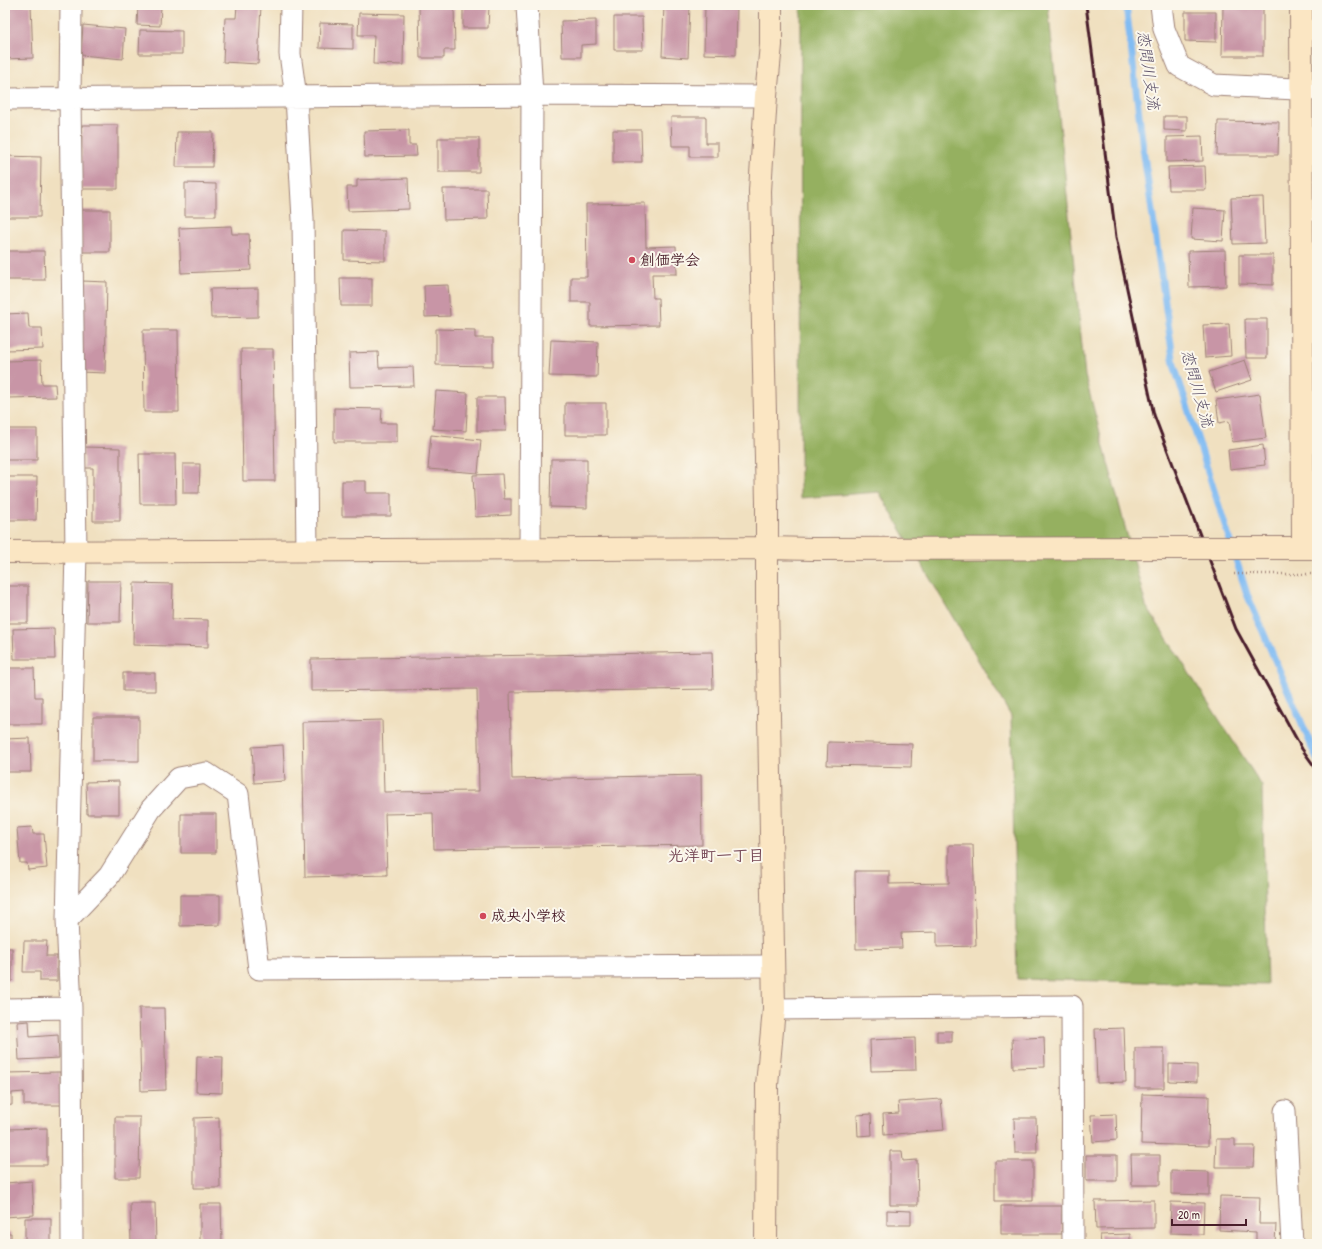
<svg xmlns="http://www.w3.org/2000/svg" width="1322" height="1249" viewBox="0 0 1322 1249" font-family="'Patrick Hand','Klee One',sans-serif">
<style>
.forest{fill:#95b061;stroke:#706846}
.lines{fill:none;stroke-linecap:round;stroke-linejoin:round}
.stream{stroke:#81bcf3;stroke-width:7}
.building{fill:#c895a6}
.lane-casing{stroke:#9d8076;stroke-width:13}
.street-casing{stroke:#9d8076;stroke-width:23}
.secondary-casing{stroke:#9d8076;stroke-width:24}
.path{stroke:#9d8076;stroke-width:2.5;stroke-dasharray:1 3;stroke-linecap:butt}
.lane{stroke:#fff;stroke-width:11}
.street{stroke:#fff;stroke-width:21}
.secondary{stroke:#fbe6c3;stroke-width:22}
.rail{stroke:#4a1f2b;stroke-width:3}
.secondary-bridge-casing{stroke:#9d8076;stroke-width:24;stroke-linecap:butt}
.path-bridge{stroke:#9d8076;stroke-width:2.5;stroke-dasharray:1 3;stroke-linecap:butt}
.secondary-bridge{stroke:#fbe6c3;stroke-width:22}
.poi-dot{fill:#d1495b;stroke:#fbf7ec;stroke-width:1.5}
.labels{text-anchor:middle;stroke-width:4;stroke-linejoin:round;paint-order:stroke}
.poi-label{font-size:15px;font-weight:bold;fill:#4a1f2b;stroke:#fbf7ec;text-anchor:start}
.water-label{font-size:16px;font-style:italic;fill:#5a4e67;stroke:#fbf7ec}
.neighbourhood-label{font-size:16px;font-weight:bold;fill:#764856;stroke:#fbf7ec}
</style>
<rect width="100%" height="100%" fill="#fbf7ec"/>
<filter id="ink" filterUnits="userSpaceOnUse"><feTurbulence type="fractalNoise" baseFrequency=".025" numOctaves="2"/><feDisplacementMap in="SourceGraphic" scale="8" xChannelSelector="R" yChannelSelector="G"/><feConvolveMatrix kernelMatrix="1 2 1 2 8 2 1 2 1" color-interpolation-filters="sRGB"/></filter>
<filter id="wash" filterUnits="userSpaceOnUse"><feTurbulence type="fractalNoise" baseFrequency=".012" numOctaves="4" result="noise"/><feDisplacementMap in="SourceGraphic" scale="16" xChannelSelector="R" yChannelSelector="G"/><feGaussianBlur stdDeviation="0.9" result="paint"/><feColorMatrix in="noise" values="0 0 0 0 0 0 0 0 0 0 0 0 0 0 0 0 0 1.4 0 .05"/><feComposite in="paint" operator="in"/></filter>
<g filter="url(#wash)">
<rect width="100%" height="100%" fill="#f0e0c0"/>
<path class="forest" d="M801,5h247l37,371 61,230 116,180 5,199 -250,-6 -6,-263 -132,-224 -79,6z"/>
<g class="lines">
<path class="stream" d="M1126,5l17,143 31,217 73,229 70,165"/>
</g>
<g id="blocks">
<path class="building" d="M5,5h26l2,53 -28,1z
M138,5h23l-1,21 -23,-1z
M237,5h24l-3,59 -35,-2 2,-44h11z
M419,5h35l1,45h-11v8h-24z
M463,5h26l-1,23h-25z
M664,5h26l-2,53 -26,-2z
M705,5h32l-1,50 -32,-1z
M1223,6h40v50h-41z
M1185,12h31v30l-31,-1z
M359,13l45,1 -1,51 -30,-1 1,-29h-16z
M614,17h28l1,33h-29z
M596,20v24l-15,1v12h-19l-1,-36z
M320,23l33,1v25l-34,-1z
M83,25l42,4 -2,30 -42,-4z
M140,30l42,1v23h-43z
M1164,116h23v15l-23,-1z
M671,117h35v26h12v14h-28v-11h-18z
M1218,121l61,1 -1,33h-61z
M82,125h36v64h-37z
M409,130v15h7l1,11 -52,1 -1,-26z
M613,130h28l1,32h-29z
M177,132h36l-1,35h-36z
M1202,136l1,25 -36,1v-25z
M438,138h41v34h-41z
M5,156l36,1 -1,60h-32v-15h-3z
M1205,166l1,24h-37l-1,-23z
M408,178l1,31 -61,2 -1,-24h10v-7z
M185,183l31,1v32h-31z
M443,189h44l1,30 -44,1z
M1263,197l2,46 -32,1 -2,-46z
M645,203l1,44 30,-1 1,28h-25l1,24h5l1,27 -69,1v-24h-19v-25h16l-1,-73z
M1193,208l32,2 -2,31 -32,-2z
M81,210h29v42h-29z
M231,226l1,8h17l2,36 -70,3 -2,-45z
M344,230l41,1v30l-41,-1z
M1225,250l1,36 -37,1 -1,-36z
M5,251h39l1,29h-40z
M1239,255h34v30l-34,-1z
M340,278h32v28h-31z
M82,281l25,1 -2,91 -25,-1z
M448,285l2,31 -25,1 -1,-31z
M258,288v29l-47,1 -1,-29z
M28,313l1,15h13l1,21 -38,1v-36z
M1245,319h22v39h-21z
M1229,324l2,32 -26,2 -2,-33z
M436,329l39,1v8h18v28l-57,-1z
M143,330h35l1,82h-35z
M551,340l47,2 -1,35 -48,-1z
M241,349h32l2,132h-32z
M378,352l1,16 34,-1 1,19 -64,1 -1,-34z
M41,360l1,24h13l1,13 -49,1 -1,-37z
M1245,360l7,20 -36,12 -7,-20z
M436,391l32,2 -2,38 -33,-2z
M1260,394l6,44 -34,4 -3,-21 -10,2 -3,-23z
M477,397h28l1,34h-29z
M565,403h41v32h-41z
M334,408l48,1 -1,14h16v19h-63z
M5,429h32v31h-32z
M431,435l50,5 -3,33 -50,-4z
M1263,445l2,20 -35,4 -2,-19z
M83,447l37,1v73h-27v-53h-10z
M139,454h36l1,50h-36z
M551,459h36v49l-37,-1z
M183,464h17l-1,29h-16z
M502,474l2,25h7v16l-36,2 -2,-42z
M7,477h30l-1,43h-29z
M342,481h24v12h25v23h-49z
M88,581h33l-1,41h-33z
M134,583l39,1 -1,35 36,1v27l-75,-2z
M5,586h23v37h-23z
M54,628l1,31h-41l-1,-30z
M5,644h4v15h-4z
M712,652l1,37 -203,3 2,87 189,-4 1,70 -268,4 -1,-36 -48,1 2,61 -82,2 -3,-155 80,-2 2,72 95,-1 -2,-102 -166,2v-32z
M6,668h28l1,29h7v27h-36z
M123,673h32v18h-32z
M93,717h46v44h-46z
M30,738l1,34h-26v-33z
M828,742l84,2 -1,23 -84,-2z
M283,745l2,36 -31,2 -2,-36z
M119,781v33h-32l-1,-32z
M181,814h35v39h-35z
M32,827l1,7h11l3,34 -19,2 -1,-7h-7l-3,-35z
M949,845h24l3,101 -39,1v-15l-36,1 1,15 -46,1 -1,-78h34v13l60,-1z
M180,895h40v30l-40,1z
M24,941h23l-1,15h11v25h-17v-9h-17z
M5,948h7v33h-7z
M139,1008h25l2,82 -25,1z
M29,1021l1,16 28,-2 1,23 -40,2 -2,-38z
M1124,1028l2,54 -29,1 -2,-54z
M937,1031h15v11h-15z
M1044,1037l1,30 -32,1 -1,-29z
M5,1038h3v26h-3z
M915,1038l1,32 -45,1 -1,-31z
M1135,1048h29v40h-29z
M197,1056l26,1 -1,36 -26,-1z
M1169,1064l28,1v17l-28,-1z
M60,1072l1,33h-37v-13l-12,1v12l-7,1v-33z
M1142,1094l67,2 -1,50 -67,-2z
M941,1099l3,31 -60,5 -1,-21 16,-1 -1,-11z
M5,1112h3v17l39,-1v37h-42z
M871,1114l1,21 -14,1 -1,-21z
M1116,1114l1,26 -24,2 -2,-27z
M115,1117h25l-1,61h-24z
M219,1117l1,71h-26v-70z
M1014,1118h22l1,35h-22z
M1216,1139h19v7h20l-1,21h-39z
M890,1151h12l1,10 14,-1 1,45h-28z
M1086,1155h31v26h-31z
M1131,1155h29v30h-28z
M995,1161h38v40h-38z
M1171,1171l38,1v23l-38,-1z
M32,1181l2,34 -29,2v-34z
M1220,1196l40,1 -1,27h17l-1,20h-19v-12l-37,-2z
M1154,1200v28l-58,1 -1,-28z
M1171,1202l33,1 -1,31 -33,-1z
M130,1203h25l1,41h-25z
M200,1204h21l1,40h-22z
M1001,1206h61v28h-61z
M887,1210l24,1v14h-24z
M25,1218h26v26h-26z
M5,1233h6v11h-6z
M1130,1234v10h-29l-1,-9z
M904,1241v3h-21v-1z"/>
</g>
</g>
<g filter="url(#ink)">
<use href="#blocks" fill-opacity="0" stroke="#9d8076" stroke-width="1"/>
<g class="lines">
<defs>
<path id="lane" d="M1302,215h15"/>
<path id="street" d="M71,5l-1,93 6,454 -9,368 4,88 1,236
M291,5l-1,49 6,43 7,122 4,332
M527,5l5,90 -2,454
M1161,5l3,24 15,37 35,19 103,5
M5,99l527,-4 234,1
M67,920l42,-44 42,-67 28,-31 27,-5 32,21 21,175 514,-3
M5,1009l66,-1
M774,1009l298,-3 1,238
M1285,1111l7,133"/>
<path id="secondary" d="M1301,5l2,542
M1239,548h78
M5,552l763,-4 44,1 354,-1
M766,1244l1,-159 7,-76 -7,-410v-96l-7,-312 6,-95 5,-51v-40"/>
</defs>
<use href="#lane" class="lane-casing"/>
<use href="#street" class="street-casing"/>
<use href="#secondary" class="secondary-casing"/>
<path class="path" d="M1250,574h67"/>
<use href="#lane" class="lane"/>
<use href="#street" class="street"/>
<use href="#secondary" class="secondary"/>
<path class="rail" d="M1086,5l30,232 38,178 82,214 66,120 15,21"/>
<defs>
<path id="secondary-bridge" d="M1166,548h73"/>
</defs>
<use href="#secondary-bridge" class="secondary-bridge-casing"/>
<path class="path-bridge" d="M1234,574h16"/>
<use href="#secondary-bridge" class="secondary-bridge"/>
</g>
</g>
<g class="poi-dot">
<circle cx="632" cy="260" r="4"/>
<circle cx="483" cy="916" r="4"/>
</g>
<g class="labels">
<g class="poi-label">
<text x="640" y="265">創価学会</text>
<text x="491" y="921">成央小学校</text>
</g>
<g class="water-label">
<text transform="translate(1149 70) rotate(82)" y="6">恋問川支流</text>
<text transform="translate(1198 388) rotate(74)" y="6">恋問川支流</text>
</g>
<g class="neighbourhood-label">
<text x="716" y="861">光洋町一丁目</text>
</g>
</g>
<rect width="1322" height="1249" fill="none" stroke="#fbf7ec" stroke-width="20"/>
<path d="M1172 1219v6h74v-6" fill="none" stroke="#4a1f2b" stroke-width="2"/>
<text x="1178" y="1219" font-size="12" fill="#4a1f2b" stroke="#fbf7ec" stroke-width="3" paint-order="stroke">20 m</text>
</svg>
